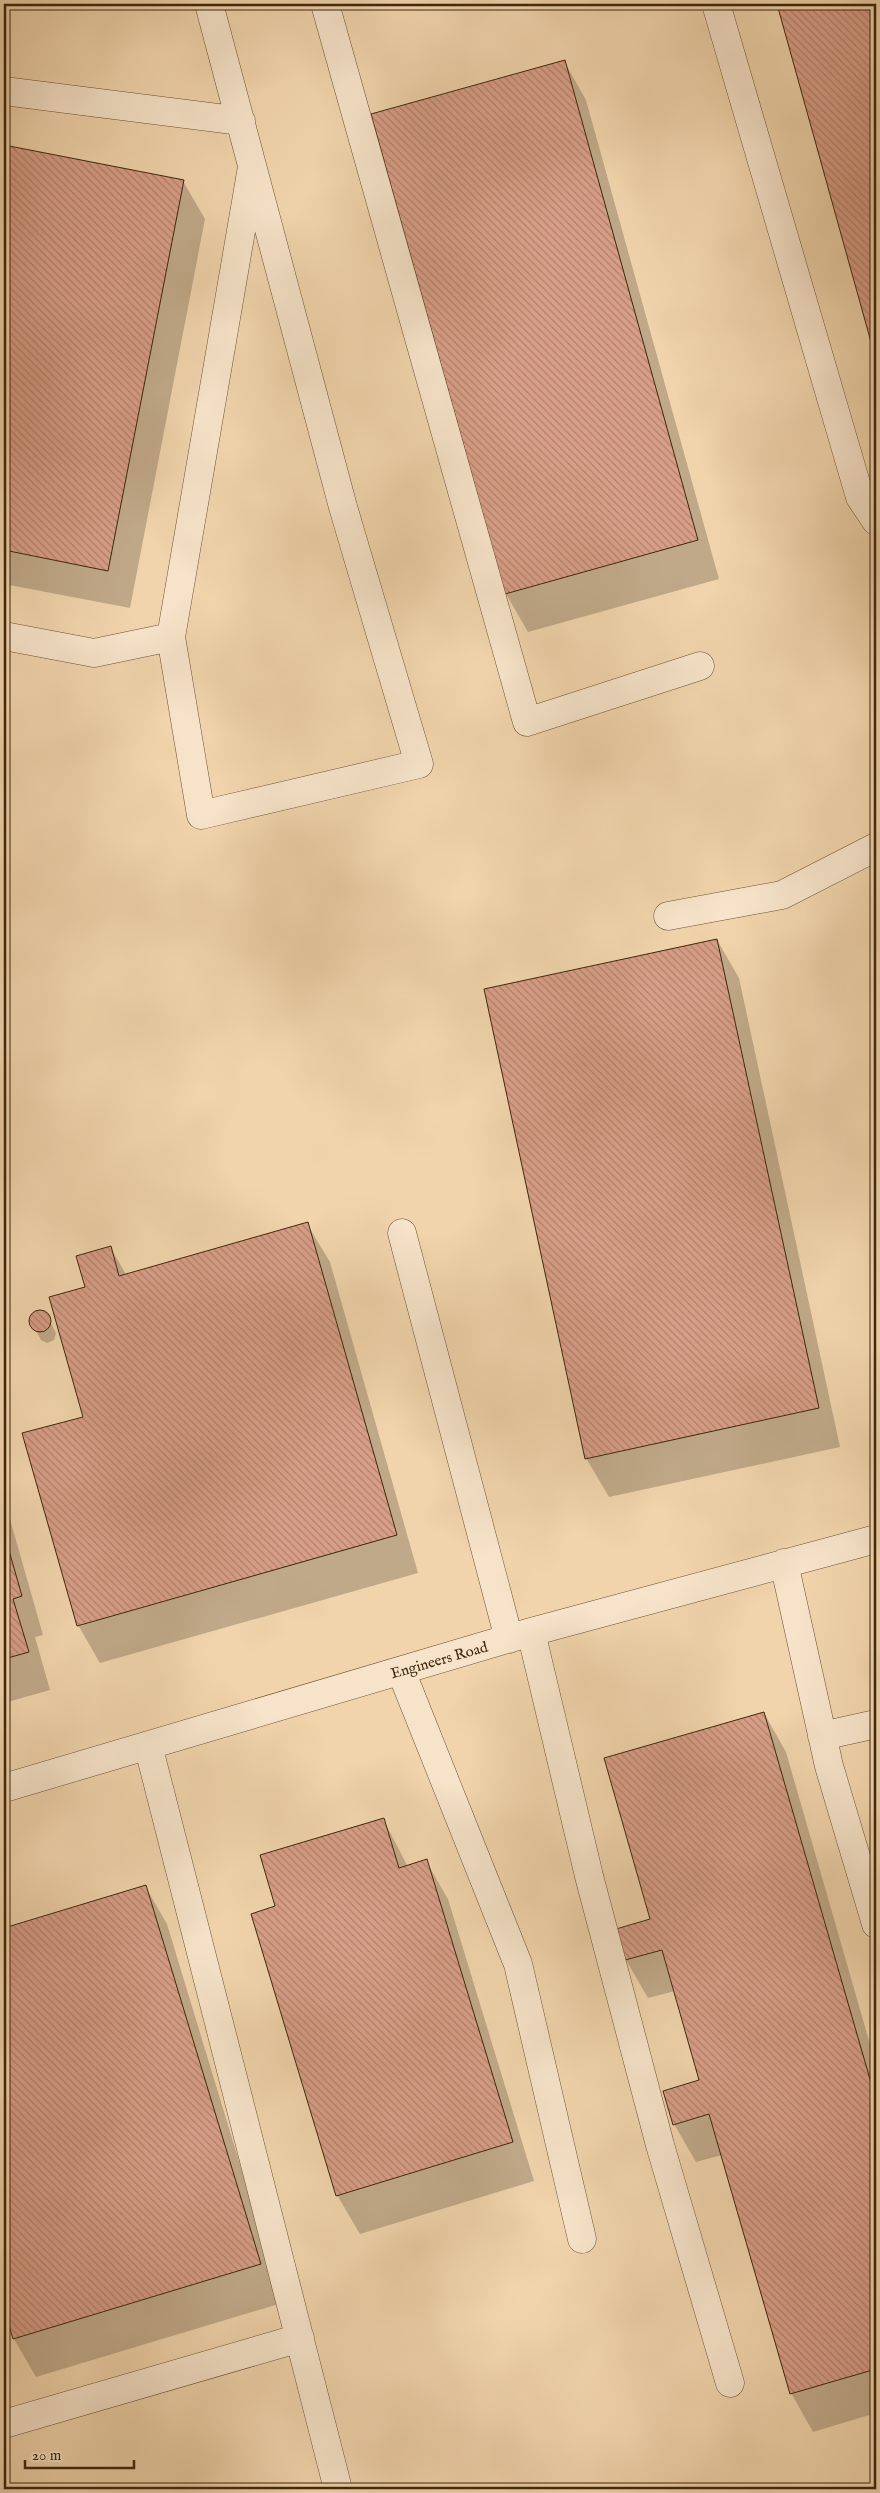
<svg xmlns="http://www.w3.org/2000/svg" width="880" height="2493" viewBox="0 0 880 2493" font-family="'IM FELL English',serif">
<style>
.shadow{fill:#0003}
.building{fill:url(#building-back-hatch);stroke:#3e270c}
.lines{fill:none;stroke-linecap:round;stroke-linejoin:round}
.minor-casing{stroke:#6b5234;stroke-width:29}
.minor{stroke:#f6e3c9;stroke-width:28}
.labels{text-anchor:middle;stroke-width:4;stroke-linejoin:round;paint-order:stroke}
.street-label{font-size:15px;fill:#3e270c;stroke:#f6e3c9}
</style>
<defs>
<pattern id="building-back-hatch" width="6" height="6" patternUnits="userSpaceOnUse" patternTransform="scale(1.25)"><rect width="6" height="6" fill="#d89e87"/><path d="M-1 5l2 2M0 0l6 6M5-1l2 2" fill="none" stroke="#b1816d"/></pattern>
</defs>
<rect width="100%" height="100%" fill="#f1d4ac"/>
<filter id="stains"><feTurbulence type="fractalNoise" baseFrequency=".004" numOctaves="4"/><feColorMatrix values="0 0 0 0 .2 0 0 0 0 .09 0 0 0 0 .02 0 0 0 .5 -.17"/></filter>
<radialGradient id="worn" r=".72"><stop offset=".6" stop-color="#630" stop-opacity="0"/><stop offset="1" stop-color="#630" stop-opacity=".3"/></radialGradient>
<path class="shadow" d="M779,4h97v351z
M564,61l22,39 133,479 -191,53 -22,-38z
M4,146l179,35 22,38 -75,389 -126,-24z
M717,940l22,38 101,469 -231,50 -23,-39z
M307,1224l23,38 88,311 -318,90 -22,-38 9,-337 23,-41 17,29z
M40,1312l6,2 10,19 -2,7 -7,3 -6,-3 -10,-18 2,-7z
M4,1498l39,137 -8,2 15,53 -46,13z
M764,1713l22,39 90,313v348l-63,19 -22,-39 -69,-238 -26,7 -22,-38 27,-43 -26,-90 -27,7 -22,-38 25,-40z
M383,1819l25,48 18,-6 22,38 86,282 -174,53 -23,-39 -60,-289z
M145,1886l22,38 115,379 -246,74 -22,-38 -10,-35v-375z"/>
<path class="building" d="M777,4h99v356z
M565,60l133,480 -193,54 -134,-480z
M4,145l180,35 -76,391 -104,-21z
M717,939l102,469 -234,51 -101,-470z
M308,1222l89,313 -320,91 -55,-193 61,-16 -34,-120 36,-10 -9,-31 35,-10 8,30z
M29 1321a11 11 0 1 1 22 0a11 11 0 1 1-22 0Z
M4,1533l18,63 -9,3 16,53 -25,7z
M764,1712l112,388v269l-86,25 -81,-280 -36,11 -10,-34 36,-11 -37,-130 -37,10 -9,-31 34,-10 -46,-161z
M384,1818l15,50 28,-9 86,283 -177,54 -85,-282 24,-8 -15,-51z
M146,1885l115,379 -248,75 -9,-30v-381z"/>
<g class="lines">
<defs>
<path id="minor" d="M325,4l202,718 173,-56
M716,4l144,493 16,24
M4,91l237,30
M4,636l90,17 77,-16 30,178 218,-51 -76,-257 -134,-503
M171,637l80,-464
M668,916l114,-21 94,-48
M402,1233l107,406
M784,1563l45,203 47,158
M531,1632l58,244 71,269 70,238
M401,1671l117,293 64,275
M822,1736l54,-12
M148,1745l190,744
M4,1788l527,-156 345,-93
M4,2424l296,-86"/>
</defs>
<use href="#minor" class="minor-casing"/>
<use href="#minor" class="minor"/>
</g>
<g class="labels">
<g class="street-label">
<text transform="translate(439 1660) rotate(-16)" y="5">Engineers Road</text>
</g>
</g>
<rect width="880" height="2493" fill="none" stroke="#f1d4ac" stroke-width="20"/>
<rect x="5" y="5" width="870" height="2483" fill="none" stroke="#3e270c" stroke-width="2.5"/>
<rect x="10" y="10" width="860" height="2473" fill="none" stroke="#3e270c"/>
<path d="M25 2460v8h109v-8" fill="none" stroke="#3e270c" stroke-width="2.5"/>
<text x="32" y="2460" font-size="15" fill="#3e270c" stroke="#f6e3c9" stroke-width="4" paint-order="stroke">20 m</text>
<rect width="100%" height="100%" filter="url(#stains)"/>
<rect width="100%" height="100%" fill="url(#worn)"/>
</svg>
